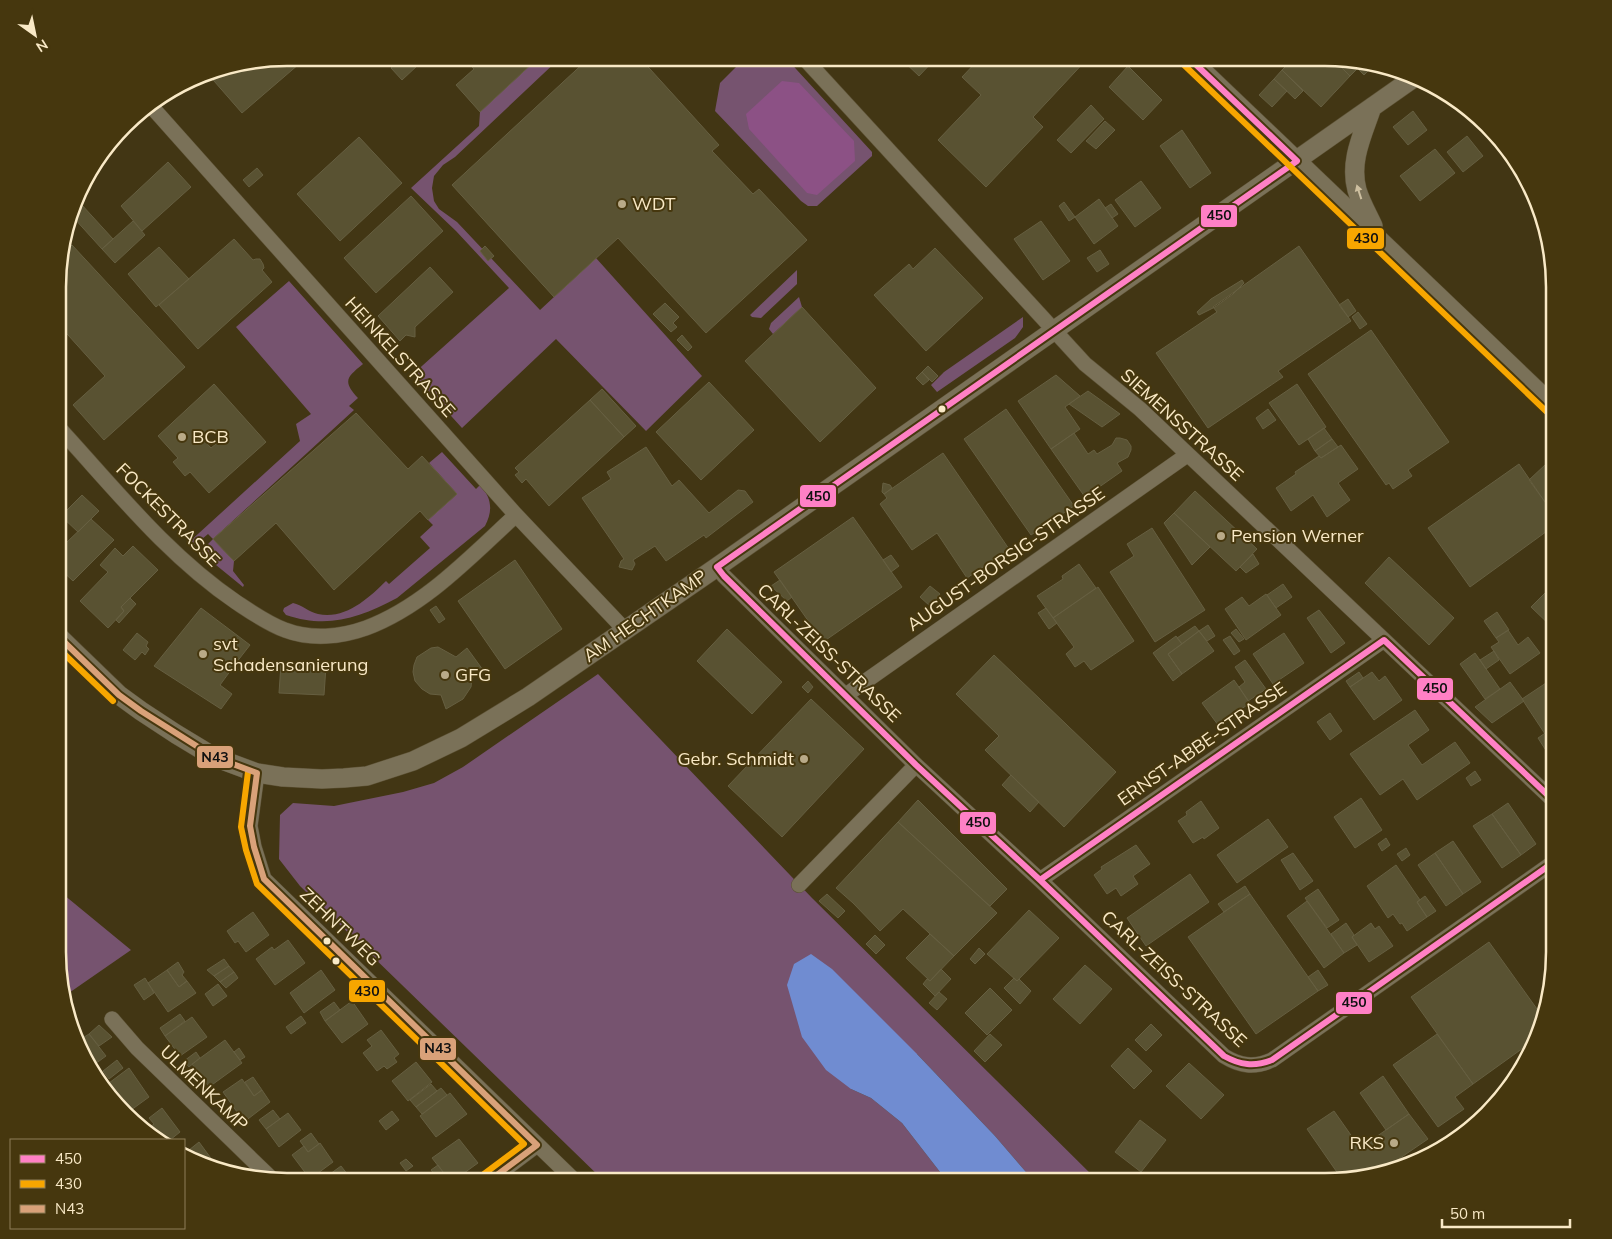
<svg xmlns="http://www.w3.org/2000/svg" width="1612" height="1239" viewBox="0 0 1612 1239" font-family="Mulish,sans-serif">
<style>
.green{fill:#76536f}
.forest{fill:#8c5185}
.water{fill:#708cd1}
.building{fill:#595232;stroke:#665f41;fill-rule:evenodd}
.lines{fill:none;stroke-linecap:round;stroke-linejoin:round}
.minor-casing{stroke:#5c5134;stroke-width:16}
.tertiary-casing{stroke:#5c5134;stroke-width:20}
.minor{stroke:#7a7158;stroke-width:15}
.tertiary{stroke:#7a7158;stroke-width:19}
.bus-1-casing{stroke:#46370e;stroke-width:10}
.bus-2-casing{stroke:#46370e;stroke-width:10}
.bus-3-casing{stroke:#46370e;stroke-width:10}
.bus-1{stroke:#ff80c5;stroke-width:6}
.bus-2{stroke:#f7a600;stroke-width:6}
.bus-3{stroke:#d9a179;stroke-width:6}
.oneway{fill:#cdbfa0}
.poi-dot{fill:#b9aa88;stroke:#46370e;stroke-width:2}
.bus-dot{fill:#f9e9c6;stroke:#46370e;stroke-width:2}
.labels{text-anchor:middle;stroke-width:4;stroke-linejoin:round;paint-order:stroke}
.poi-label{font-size:18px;fill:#f9e9c6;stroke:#46370e;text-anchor:start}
.street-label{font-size:18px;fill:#f9e9c6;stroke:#46370e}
.rim{fill:none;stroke:#f9e9c6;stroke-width:2.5}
.line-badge{stroke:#46370e;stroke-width:2}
.pale-badge-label{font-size:14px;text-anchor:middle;font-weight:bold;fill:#111}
</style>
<rect width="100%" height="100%" fill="#423614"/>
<path class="green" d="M538,58h22l-105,99 -12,8 -9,11 -2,12 2,13 5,8 18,13 83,88 56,-52 106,118 -56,55 -90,-92 -94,89 -49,-54 96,-86 -53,-57 -45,-43 68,-62 1,-14z
M745,58h41l86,94v4l-55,50h-9l-7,-5 -86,-90 5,-28z
M797,270v14l-36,34 -9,-1 -2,-2z
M289,281l74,83c-16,13 -21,17 -5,34l-9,8 5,4 -141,129 21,22 -1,10 11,14 -1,2 -43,-35 13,-13 -5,-5 -13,11 -8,-1 113,-103 -4,-17 15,-10 -75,-87z
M799,297l3,10 -29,27 -4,-5 2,-6z
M1023,317v10l-8,11 -78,54 -6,-7 13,-13z
M442,452l34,37 4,-4c12,13 13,26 5,41l-88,72c-38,20 -69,31 -111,17l-3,-4 1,-3 9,-5c9,2 16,9 25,11 27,6 51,-16 68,-33l3,3 41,-36 -10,-11 13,-12 -5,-5 29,-26 -28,-31z
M598,674l214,224 286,283h-72v-9l-31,-36 -78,-82 -66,35 20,9 31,25 45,58h-343l-304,-295 -21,-27 1,-44 13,-12 41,3 69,-14 31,-9 29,-16z
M58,890l73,60 -65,45 -8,-28z"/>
<path class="forest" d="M782,81l17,2 55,58 1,20 -38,34 -10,-2 -58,-64 -3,-15z"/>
<path class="water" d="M811,954l21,15 85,85 78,82 31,36v9h-79l-45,-58 -31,-25 -20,-9 -25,-19 -24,-33 -15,-52 7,-21z"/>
<path class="building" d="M288,58h6l5,6 -57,49 -35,-40 6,-3z
M402,58h9l7,7 -16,15 -11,-12z
M412,58h13l2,1 -7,7z
M464,58h74l-58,54 -24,-27 18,-16z
M589,58h51l79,87 -7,6 41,43 6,-5 48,51 -101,93 -88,-95 -64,59 -102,-112z
M900,58h36l-17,18z
M980,58h108l-55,59 10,10 -57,60 -48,-47 43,-45 -19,-18z
M1294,58h38l18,18 -29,31 -39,-37z
M1332,58l17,2 8,9 -7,7z
M1349,60l24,6 -9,9z
M1128,66l34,34 -19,20 -34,-33z
M1282,70l21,21 -8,8 -21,-20z
M1274,79l13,12 -15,16 -13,-12z
M1091,105l13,14 -33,34 -14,-13z
M1413,111l14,19 -19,15 -15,-18z
M1105,121l10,9 -19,19 -10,-8z
M1182,130l29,43 -21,15 -30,-42z
M1467,136l16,20 -20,16 -16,-20z
M359,137l43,46 -62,58 -43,-47z
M1435,149l20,24 -35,28 -20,-25z
M168,162l23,25 -49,44 -21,-25z
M257,168l6,7 -14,12 -6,-7z
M1141,181l20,27 -26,19 -20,-27z
M411,196l32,35 -67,62 -32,-35z
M1099,199l19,27 -24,18 -19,-27z
M1064,202l11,15 -6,4 -10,-15z
M81,204l32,35 -11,10 -29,-32 3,-9z
M1111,204l7,10 -6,4 -7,-10z
M133,221l12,14 -30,28 -13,-14z
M1041,221l29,40 -27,19 -29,-41z
M234,239l19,21 3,-1h4l3,5 1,4 -2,2 10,12 -74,67 -39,-44z
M72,245l113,122 -81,73 -31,-35 32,-29 -46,-51 1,-68z
M485,246l9,10 -6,5 -8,-10z
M1299,246l52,75 -73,50 5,6 -75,51 -52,-75 61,-41 -4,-5z
M159,247l30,32 -33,28 -28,-33z
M935,248l48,50 -57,53 -52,-56 35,-31 4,5z
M1100,250l9,14 -12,8 -10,-14z
M430,267l23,25 -38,35v10l-9,-2 -6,6 -22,-25z
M1242,280l2,3 -11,11 -18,13 -16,8 -2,-3 14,-13z
M1348,299l8,12 -8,6 -9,-12z
M665,303l14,14 -6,6 4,4 -6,5 -18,-18z
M802,307l74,81 -56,54 -75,-81z
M1358,312l9,12 -7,5 -8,-12z
M1371,330l78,112 -41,28 4,6 -19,13 -4,-6 -3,2 -78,-111z
M682,335l10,12 -4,4 -11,-11z
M928,366l10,10 -6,6 -10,-10z
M922,372l7,8 -6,5 -7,-7z
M1056,375l24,21 -15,11 15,22 -29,20 -33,-48z
M709,382l45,48 -53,50 -45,-48z
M214,384l52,58 -57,51 -19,-21 -5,4 -12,-14 5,-4 -20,-22zM213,430l8,10 -10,8 -8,-9z
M1297,384l29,43 -27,18 -30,-42z
M602,389l34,37 -12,11 -34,-37z
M1088,391l32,23 -18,13 -33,-23z
M590,400l34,37 -75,69 -23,-27 -4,4 -7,-8 4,-3 -4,-4z
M1006,409l68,97 -43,29 -67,-96z
M1268,409l8,11 -13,9 -7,-11z
M356,413l52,56 14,-13 35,38 -29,26 -8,-9 -86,79 -58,-67 -42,38 -21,-22z
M1324,428l8,11 -17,12 -7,-12z
M1074,433l14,21 6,-4 3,4 15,-9 4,-7h4l7,2 4,6v4l-3,7 -11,6 5,8 -37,26 -34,-48z
M1332,439l6,8 -17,11 -6,-7z
M1341,445l17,24 -20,14 12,17 -23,17 -14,-22 -22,16 -15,-23 20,-14 -1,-2 24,-16 2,2z
M646,447l26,39 7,-6 30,33 29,-23 7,1 8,11 -47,36 -2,-3 -38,26 -11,-15 -22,14 2,4 -3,6 -13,-3 2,-6 3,-2 -42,-61 29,-19 -4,-7z
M943,453l66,96 -42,29 -30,-45 -25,17 -32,-46 7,-6 -3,-4z
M1519,464l35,51v11l-84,61 -42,-59z
M1546,464l8,8v39l-1,2 -24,-33z
M883,483l7,2 2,3 -8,6 -2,-2z
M1195,491l62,58 -21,22 -62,-58z
M82,495l17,16 -21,21 -17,-16z
M1174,513l36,34 -18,18 -28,-42z
M853,517l49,70 -79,55 -49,-70z
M91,519l23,21 -41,41 -14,-13v-32l7,7z
M1152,528l53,82 -50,32 -45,-70 24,-16 -7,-12z
M133,546l25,24 -37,37 3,4 -16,17 -28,-27 28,-29 -8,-7 15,-17 8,8z
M1253,554l6,10 -13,9 -6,-6z
M891,555l8,11 -8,6 -8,-12z
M1389,557l65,61 -25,27 -64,-62z
M515,560l47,69 -57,40 -47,-68z
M1079,564l17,24 -43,30 -16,-22 26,-17 -1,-3z
M780,580l12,17 -5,4 -16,-15z
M1283,584l9,13 -16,11 -9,-13z
M1554,584v45l-23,-22z
M930,586l10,8 -10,12 -10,-9z
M1098,587l36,54 -43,29 -7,-9 -9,6 -9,-13 8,-7 -21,-29z
M1266,594l15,21 -35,25 -21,-31 17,-12 7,9z
M130,598l6,6 -17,19 -3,-3 8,-9 -3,-4z
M436,606l9,13 -6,4 -9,-13z
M201,608l49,37 -14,18 2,7h-7l-11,15 12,9 -11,15 -67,-43z
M1046,608l11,15 -8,6 -11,-16z
M1319,610l26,33 -14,10 -24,-35z
M1497,612l12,18 -13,8 -12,-17z
M1208,625l7,11 -8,5 -8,-10z
M1195,626l4,5 -17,13 -5,-6z
M727,629l55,53 -30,32 -55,-53z
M1236,629l8,10 -5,3 -8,-9z
M1508,630l10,15 10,-8 12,16 -30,21 -19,-27 8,-5 -3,-4z
M1199,631l15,20 -32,23 -14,-20z
M137,633l11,9 -2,4 3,3 -4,6 -3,-3 -7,8 -12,-10z
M1284,633l20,30 -31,21 -20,-30z
M1176,636l6,8 -14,10 14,20 -9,7 -20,-28z
M1230,636l10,15 -6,4 -11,-15z
M438,647l18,10 11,-9 16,22 -11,8 -1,9 -8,12 -17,10 -5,-14 -11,-1 -8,-5 -7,-8 -2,-9 1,-7 3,-8 14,-9z
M1494,651l5,9 -13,9 -6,-9z
M1475,653l25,36 -15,10 -25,-35z
M994,655l122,117 -52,55 -79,-77 14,-14 -43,-42z
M1245,660l21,29 -18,12 -9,-14 6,-5 -10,-15z
M281,664l45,2 -2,29 -45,-2z
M1359,672l4,6 -13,9 -4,-6z
M1372,672l7,9 6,-5 17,24 -28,20 -24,-33z
M1234,680l16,23 -32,22 -16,-22z
M808,681l5,6 -5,6 -6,-6z
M1510,682l14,19 -32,22 -17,-16z
M1546,683l8,13v31l-9,7 -23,-35z
M811,699l53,50 -82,88 -54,-51z
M1415,710l14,20 -21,15 14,20 33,-23 15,21 -53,37 -14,-21 -23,16 -30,-41z
M1330,713l12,18 -12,9 -13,-18z
M1554,727v16l-9,6 -7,-11z
M1554,743v18l-9,-12z
M1475,771l6,9 -10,6 -5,-8z
M1011,775l28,27 -9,10 -28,-27z
M1361,798l21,32 -27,18 -21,-31z
M918,800l89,89 -17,17 -92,-84z
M1201,801l18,27 -15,11 -1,-2 -10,6 -15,-22 9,-6 -1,-3z
M1508,803l28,41 -15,11 -29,-41z
M1492,814l29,41 -19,13 -29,-42z
M1268,819l20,28 -51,36 -20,-28z
M898,822l99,91 -43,43 -51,-47 -23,22 -27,-28 -17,-15z
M1386,838l4,7 -8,6 -4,-7z
M1453,841l28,41 -18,12 -28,-41z
M1136,845l14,19 -17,12 5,8 -17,12 -5,-8 -9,6 -13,-19 8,-6 -1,-2z
M1406,848l4,7 -8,6 -5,-7z
M1293,853l20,28 -13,9 -19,-30z
M1435,853l28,41 -17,12 -28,-41z
M1396,865l24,35 -3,2 10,15 -20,14 -5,-8 -2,1 -7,-10 -5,4 -21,-32z
M1190,874l19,28 -63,44 -19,-28z
M1245,886l5,8 -26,18 -6,-8z
M1318,889l21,31 -12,8 -22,-30z
M827,894l18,17 -7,7 -19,-17z
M1250,894l68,97 -62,43 -68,-97z
M1425,896l11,15 -9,6 -10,-15z
M1307,901l37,52 -20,15 -37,-52z
M1029,910l30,28 -42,43 -30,-27z
M253,912l16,23 -23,17 -8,-11 -3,2 -8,-12z
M1346,923l8,12 -2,2 5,8 -13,8 -13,-19z
M1371,923l4,6 4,-3 14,20 -24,16 -17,-25z
M930,934l24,22 -24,25 -24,-23z
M875,935l10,10 -9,9 -10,-10z
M288,940l17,23 -30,22 -19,-26 16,-12 2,3z
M1489,942l53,74 -5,22 -64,46 -62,-87z
M979,948l6,6 -10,10 -5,-5z
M224,959l5,7 -15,10 -7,-6z
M178,962l6,10 -2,3 5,6 -8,6 -12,-17z
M1085,965l27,24 -32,35 -27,-25z
M229,966l5,6 -14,10 -6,-6z
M941,969l10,10 -16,17 -12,-12 4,-5 3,2z
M167,970l12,17 8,-6 9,12 -28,19 -20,-29z
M321,970l14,20 -31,23 -14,-20z
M1318,970l10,15 -10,6 -10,-14z
M234,972l4,6 -12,10 -6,-6z
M145,978l9,15 -10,7 -10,-15z
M1014,978l3,3 2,-2 12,12 -11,13 -16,-16z
M218,984l9,12 -14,10 -8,-12z
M990,988l22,22 -25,25 -22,-22z
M939,992l8,7 -10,11 -8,-7z
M352,1001l16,23 -26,19 -17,-22z
M334,1002l6,8 -15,11 -5,-9z
M180,1014l5,7 -20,15 -5,-8z
M301,1016l5,7 -15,11 -5,-7z
M192,1017l15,20 -27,19 -15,-20z
M1151,1024l11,11 -16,16 -11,-11z
M99,1025l13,12 -13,9 -10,-12z
M381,1030l18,24 -5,4 3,4 -10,7 -3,-3 -7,5 -14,-18 9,-7 -5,-6z
M89,1034l17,22 -15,11 -10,-14 -3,-12z
M990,1034l12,11 -17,17 -11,-11z
M1437,1034l36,50 -18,13 9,12 -26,18 -45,-62z
M225,1040l17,23 -33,24 -17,-23z
M239,1048l6,9 -5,3 -6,-8z
M1128,1048l24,23 -18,18 -23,-23z
M196,1052l4,6 -11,9 -5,-6z
M117,1060l6,8 -14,11 -6,-8z
M416,1062l16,20 -24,19 -16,-20z
M1189,1063l35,32 -23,24 -35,-33z
M129,1068l20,29 -22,16 -9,-12 3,-1 -12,-17z
M1383,1076l26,38 -23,16 -26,-37z
M253,1077l9,13 -8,6 -9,-14z
M242,1079l12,17 8,-6 8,12 -26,20 -21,-30z
M431,1084l6,7 -21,16 -6,-7z
M441,1088l6,7 -25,19 -6,-7z
M450,1093l17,21 -31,23 -16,-21z
M162,1108l18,24 -10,8h-9l-15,-10 8,-6 -5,-6z
M273,1110l7,9 -14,10 -7,-9z
M392,1111l7,9 -13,10 -7,-9z
M1334,1111l26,37 49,-34 19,25 -41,28 -46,11 -34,-49z
M288,1113l13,17 -22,17 -13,-18z
M1140,1120l26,20 -25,32 -26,-20z
M311,1133l8,11 -11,8 -8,-11z
M459,1139l19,24 -25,18h-3l-18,-23z
M199,1142l14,19 -6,5 -7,-2 -16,-10z
M320,1143l13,19 -23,17 -18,-24 12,-9 4,6z
M406,1159l7,7 -7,5 -6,-8z
M438,1165l11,15 -1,1h-8l-9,-11z
M341,1166l7,9 -8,6h-5l-5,-7z"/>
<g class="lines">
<defs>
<path id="minor" d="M804,58l281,306 55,45 414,392
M151,106l365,409 109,115
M59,428c56,61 108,127 177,174 15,10 32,22 49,28 26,10 56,7 81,-2 59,-22 105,-72 150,-113
M717,567l7,9 192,189 124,115 184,176c16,10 30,12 48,4l282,-198
M846,695l341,-240
M257,773l-7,53 4,21 10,32 311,302
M1040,880l344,-240
M799,885l117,-120
M112,1019l25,29 137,133
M489,1181l48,-36"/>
<path id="tertiary" d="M1189,58l365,349
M1372,107c-9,27 -23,54 -15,83 4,13 11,25 16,36
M59,637l60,58 22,16 35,23 38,23 43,16 26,4 39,2 22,-1 23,-2 46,-15 48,-23 67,-41 189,-130 698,-490"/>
</defs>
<use href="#minor" class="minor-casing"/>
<use href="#tertiary" class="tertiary-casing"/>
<use href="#minor" class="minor"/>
<use href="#tertiary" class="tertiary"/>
<defs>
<path id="bus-1" d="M1189,58l108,103 -580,406 7,9 192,189 124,115 184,176c16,9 30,11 48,4l282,-198
M1040,880l344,-240 170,161"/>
<path id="bus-2" d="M1183,64l365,349
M59,649l54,52
M248,772l-7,55 5,23 11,34 267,260 -40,30"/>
<path id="bus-3" d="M59,637l60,58 22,16 73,46 43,16 -7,53 4,21 10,32 273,266 -48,36"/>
</defs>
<use href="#bus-1" class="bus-1-casing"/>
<use href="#bus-2" class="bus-2-casing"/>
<use href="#bus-3" class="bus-3-casing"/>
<use href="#bus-1" class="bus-1"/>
<use href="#bus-2" class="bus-2"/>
<use href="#bus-3" class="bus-3"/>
</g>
<defs><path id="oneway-solid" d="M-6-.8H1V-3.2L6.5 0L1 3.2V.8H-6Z" transform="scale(1.25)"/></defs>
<use class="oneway" href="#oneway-solid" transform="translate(1359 192) rotate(-108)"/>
<g class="poi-dot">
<circle cx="622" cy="204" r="5"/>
<circle cx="182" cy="437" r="5"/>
<circle cx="1221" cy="536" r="5"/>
<circle cx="203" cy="654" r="5"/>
<circle cx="445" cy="675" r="5"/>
<circle cx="804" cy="759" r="5"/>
<circle cx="1394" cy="1143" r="5"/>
</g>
<g class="bus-dot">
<circle cx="942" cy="409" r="4.5"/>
<circle cx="327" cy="941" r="4.5"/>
<circle cx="336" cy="961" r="4.5"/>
</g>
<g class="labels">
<g class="poi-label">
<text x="632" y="210">WDT</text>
<text x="192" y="443">BCB</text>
<text x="1231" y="542">Pension Werner</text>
<text x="213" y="650">svt<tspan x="213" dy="21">Schadensanierung</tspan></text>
<text x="455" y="681">GFG</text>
<text x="794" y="765" text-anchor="end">Gebr. Schmidt</text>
<text x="1384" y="1149" text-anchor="end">RKS</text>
</g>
<g class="street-label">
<text transform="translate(400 357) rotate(48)" y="6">HEINKELSTRASSE</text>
<text transform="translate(1182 425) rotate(42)" y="6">SIEMENSSTRASSE</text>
<text transform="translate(168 515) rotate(45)" y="6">FOCKESTRASSE</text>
<text transform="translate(1006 559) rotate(-35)" y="6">AUGUST-BORSIG-STRASSE</text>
<text transform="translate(645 616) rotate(-35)" y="6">AM HECHTKAMP</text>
<text transform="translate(829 653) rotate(44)" y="6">CARL-ZEISS-STRASSE</text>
<text transform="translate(1202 744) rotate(-35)" y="6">ERNST-ABBE-STRASSE</text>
<text transform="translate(340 927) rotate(44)" y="6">ZEHNTWEG</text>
<text transform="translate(1174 979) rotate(43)" y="6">CARL-ZEISS-STRASSE</text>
<text transform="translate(204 1088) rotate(44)" y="6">ULMENKAMP</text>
</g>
</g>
<path d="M0 0H1612V1239H0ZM287 66H1325A221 221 0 0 1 1546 287V952A221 221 0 0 1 1325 1173H287A221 221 0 0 1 66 952V287A221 221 0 0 1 287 66Z" fill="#46370e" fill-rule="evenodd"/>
<path class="rim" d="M287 66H1325A221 221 0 0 1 1546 287V952A221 221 0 0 1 1325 1173H287A221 221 0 0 1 66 952V287A221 221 0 0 1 287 66Z"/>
<g class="line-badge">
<rect x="1200" y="204" width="38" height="24" rx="5" fill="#ff80c5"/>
<rect x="1346" y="227" width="39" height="23" rx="5" fill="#f7a600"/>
<rect x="799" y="484" width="38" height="24" rx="5" fill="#ff80c5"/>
<rect x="1416" y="677" width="38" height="24" rx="5" fill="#ff80c5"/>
<rect x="196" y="745" width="38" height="24" rx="5" fill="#d9a179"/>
<rect x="959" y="811" width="38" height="24" rx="5" fill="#ff80c5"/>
<rect x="348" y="979" width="38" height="24" rx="5" fill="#f7a600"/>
<rect x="1335" y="991" width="38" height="24" rx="5" fill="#ff80c5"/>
<rect x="419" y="1037" width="38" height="24" rx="5" fill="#d9a179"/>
</g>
<g class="pale-badge-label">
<text x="1219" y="220">450</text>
<text x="1366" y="243">430</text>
<text x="818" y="501">450</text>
<text x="1435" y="693">450</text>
<text x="215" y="762">N43</text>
<text x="978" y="827">450</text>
<text x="367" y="996">430</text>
<text x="1354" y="1007">450</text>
<text x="438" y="1053">N43</text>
</g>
<rect x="10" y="1139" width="175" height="90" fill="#46370e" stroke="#8e7e58"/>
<rect x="20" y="1155" width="25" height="8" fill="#ff80c5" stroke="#8e7e58"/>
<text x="55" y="1164" font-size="15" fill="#f9e9c6">450</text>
<rect x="20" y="1180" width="25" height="8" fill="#f7a600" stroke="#8e7e58"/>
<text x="55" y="1189" font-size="15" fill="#f9e9c6">430</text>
<rect x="20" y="1205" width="25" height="8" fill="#d9a179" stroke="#8e7e58"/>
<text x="55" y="1214" font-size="15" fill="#f9e9c6">N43</text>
<g transform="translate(35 35) rotate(147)" stroke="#46370e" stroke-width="4" paint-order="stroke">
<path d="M0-4L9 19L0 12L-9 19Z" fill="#f9e9c6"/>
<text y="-8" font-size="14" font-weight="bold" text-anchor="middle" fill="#f9e9c6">N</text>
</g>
<path d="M1442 1219v8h128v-8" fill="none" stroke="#f9e9c6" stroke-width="2.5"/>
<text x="1450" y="1219" font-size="15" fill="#f9e9c6" stroke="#46370e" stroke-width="4" paint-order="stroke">50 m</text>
</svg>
